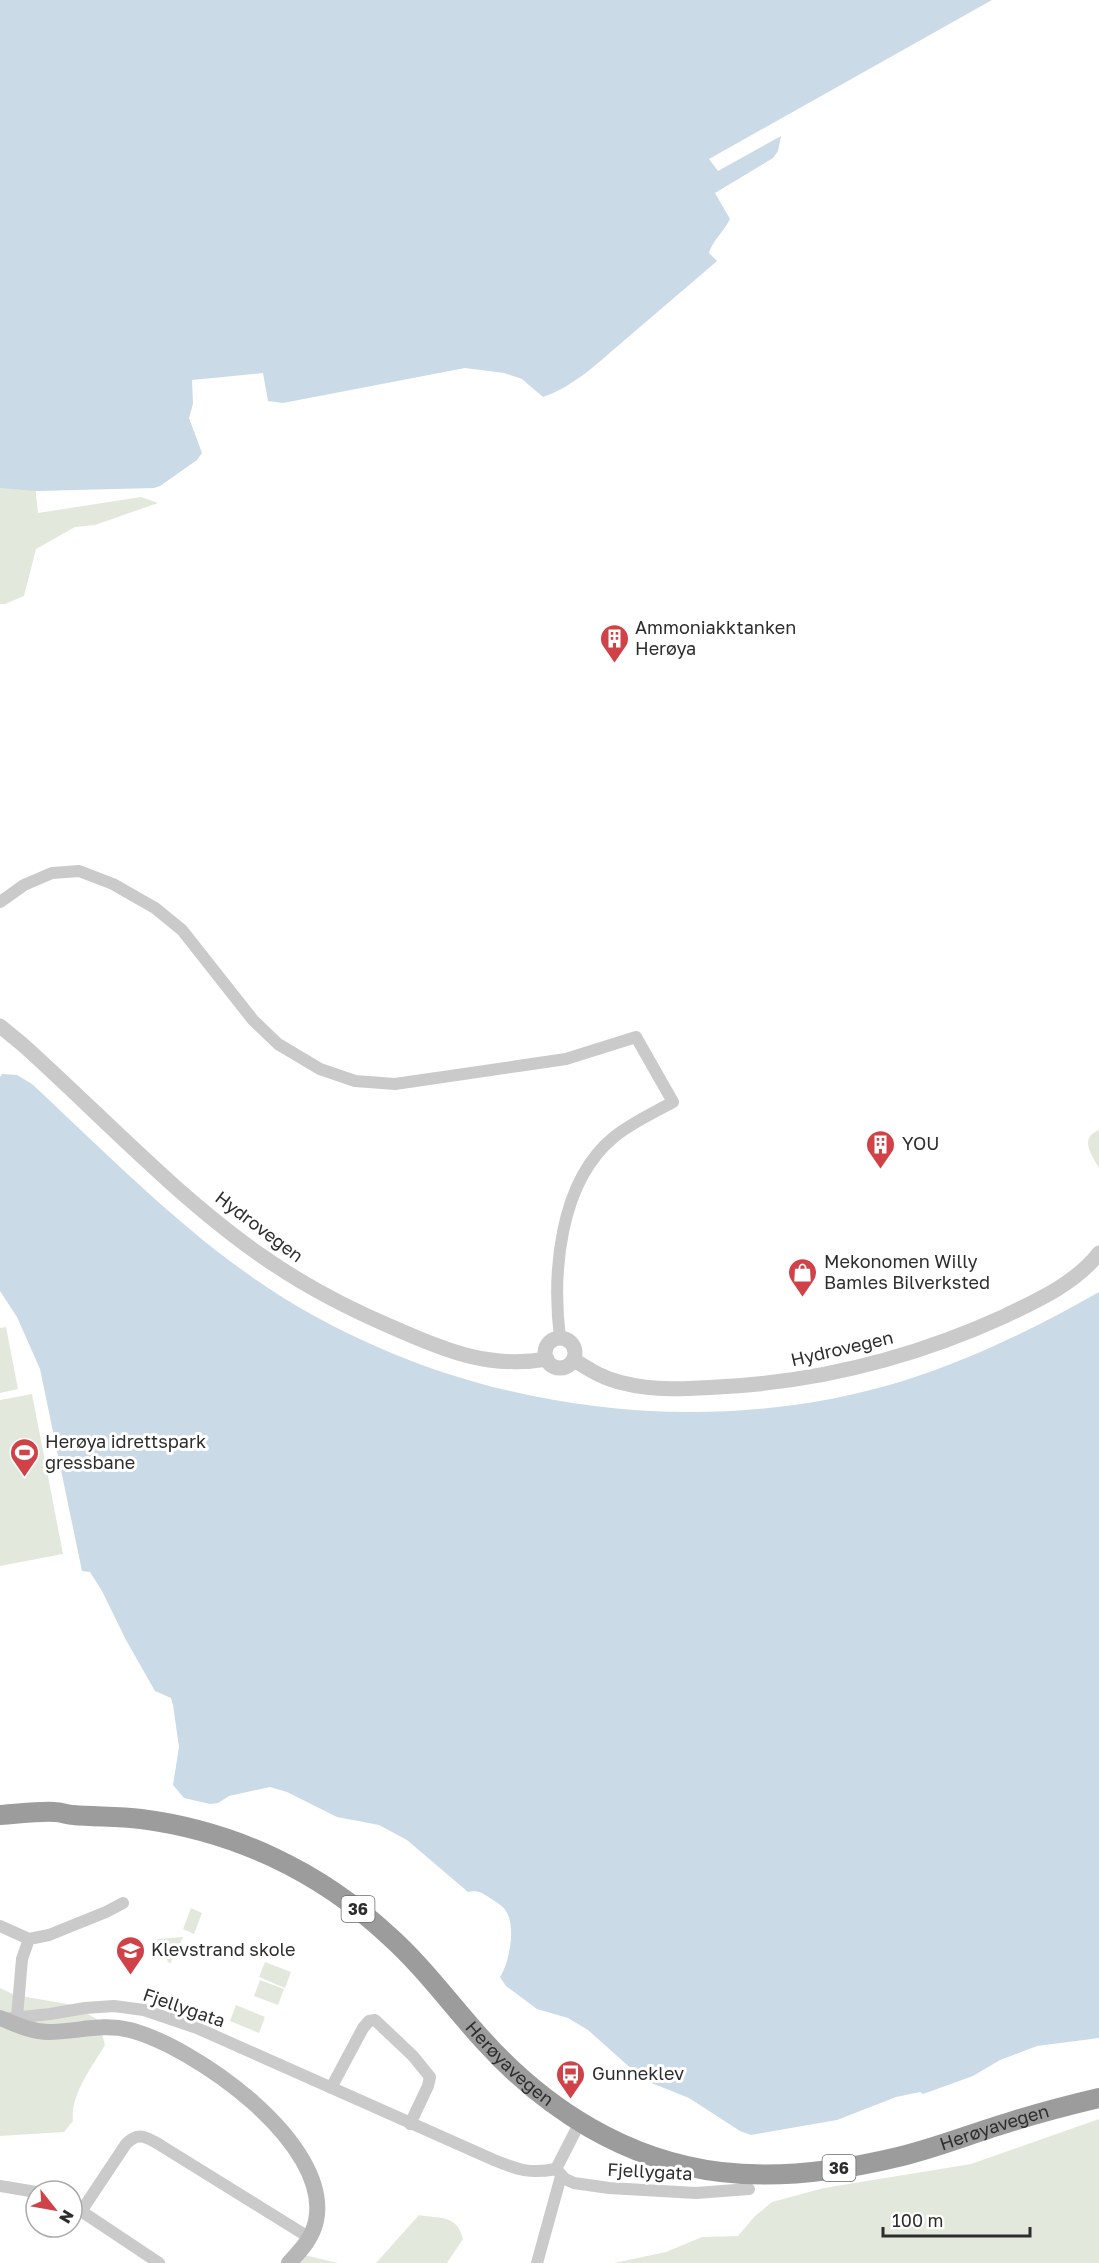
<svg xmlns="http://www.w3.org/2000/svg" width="1099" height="2263" viewBox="0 0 1099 2263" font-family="'Golos Text',sans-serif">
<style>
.green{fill:#e2e9dc}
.water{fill:#cadae6}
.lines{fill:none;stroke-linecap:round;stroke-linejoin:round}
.minor{stroke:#cacaca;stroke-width:12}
.tertiary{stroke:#cacaca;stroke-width:15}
.secondary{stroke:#b7b7b7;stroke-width:16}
.trunk{stroke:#9c9c9c;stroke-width:20}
.labels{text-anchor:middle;stroke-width:6;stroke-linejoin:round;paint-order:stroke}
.shield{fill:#fff;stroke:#6c6c6c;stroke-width:1.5}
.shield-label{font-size:16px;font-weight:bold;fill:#2d2d2d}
.poi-label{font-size:18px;fill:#2d2d2d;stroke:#fff;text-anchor:start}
.street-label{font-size:18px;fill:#2d2d2d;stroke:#fff}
</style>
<rect width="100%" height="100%" fill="#fff"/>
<path class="green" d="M0,481l35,4 3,28 103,-16 17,6 -63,22 -20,2 -39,22 -12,47 -19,8h-5z
M1099,1130v38c-8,-14 -20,-30 0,-38z
M6,1327l12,62 -18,4v-65z
M32,1394l31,160 -63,12v-166z
M191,1908l11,5 -8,21 -11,-5z
M183,1937l-13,27 -15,-20 3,-5z
M265,1962l26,10 -6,16 -26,-11z
M260,1980l24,9 -6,16 -24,-9z
M0,1988l15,7 58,10 25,15 7,25c-13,22 -35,50 -32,76l-9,11 -64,4z
M236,2005l29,12 -6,16 -29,-12z
M1099,2119v144h-485l52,-11 36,-15 36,-1 16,-19 18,-15 52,-14 147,-24z
M419,2215c21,4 38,-1 44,24l-16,24h-71z
M300,2254l38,9h-42z"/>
<path class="water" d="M0,0h992l-283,159 9,12 63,-35 -3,15 -5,7 -58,35 15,26c-6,12 -19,24 -21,34l8,8c-30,26 -61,52 -91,78 -26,22 -51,47 -83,58l-21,-18 -18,-6 -39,-5 -182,35 -15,-2 -5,-28 -71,7 1,24 -4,14 13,35 -5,7 -37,26 -6,2 -117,3 -37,-3z
M2,1074l15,1 15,9c71,66 140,137 220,193 185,129 435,170 651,104 69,-22 133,-53 196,-89v746l-62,8 -37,14 -27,16 -50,18 -3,-2 -24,5 -59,23 -86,15 -11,-4 -51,-33 -45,-18 -56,-50 -20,-12 -31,-9 -31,-23 -6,-9c9,-14 16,-48 7,-64 -3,-7 -11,-11 -17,-15 -8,-5 -12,-8 -22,-6l-61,-52 -28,-15 -42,-8 -50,-25 -17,-5 -41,9 -11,7 -8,1 -26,-6 -11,-13 6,-38 -6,-42 -2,-7 -16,-7 -29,-51 -24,-49 -12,-19 -8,-1 -42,-202 -23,-52 -17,-26v-214z"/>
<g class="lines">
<path class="minor" d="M0,902l24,-17 28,-12 27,-2 34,13 42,24 27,22 71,90 25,24 42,25 35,12 40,3 130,-19 41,-6 70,-22 37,65c-20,11 -42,21 -59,35 -55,45 -62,136 -54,201
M0,1926l29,13
M17,2017l5,-58 7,-20 20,-4 57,-23 17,-9
M5,2019l45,-5 35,-6 29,-2 30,4 53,18 297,132c24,10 36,14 62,9l24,-47
M331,2088l32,-60 6,-7 6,-1 38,36 17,21 -2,9 -18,38
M556,2169l9,10 9,4 35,5 87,5 53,-4
M0,2186l36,6
M72,2205l87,58
M82,2210l44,-66c12,-13 21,-7 34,1l150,93
M537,2263l24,-87"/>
<path class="tertiary" d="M0,1026l22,18c77,69 153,151 237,210 42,30 88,54 135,74 52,23 96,41 153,31
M545 1353a15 15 0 1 1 30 0a15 15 0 1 1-30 0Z
M574,1360c16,10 30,19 49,23 31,8 64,6 95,4 101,-5 195,-29 287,-71 33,-16 71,-33 94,-63"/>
<path class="secondary" d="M0,2018c16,6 31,14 48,14 29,0 53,-9 82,-2 65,17 202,113 186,191 -4,18 -16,30 -27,42"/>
<path class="trunk" id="s1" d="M0,1815c18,-1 37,-4 55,-3 7,0 12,3 18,3 23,2 45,1 68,4 93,12 178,52 247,116 35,31 63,70 95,105 62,69 144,121 238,132 59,7 119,-1 177,-15 38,-9 75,-24 112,-35 29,-9 59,-17 89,-24"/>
</g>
<defs>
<symbol id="building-pin" viewBox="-11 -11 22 30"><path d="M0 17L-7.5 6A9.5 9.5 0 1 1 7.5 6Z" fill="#d04247" stroke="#fff"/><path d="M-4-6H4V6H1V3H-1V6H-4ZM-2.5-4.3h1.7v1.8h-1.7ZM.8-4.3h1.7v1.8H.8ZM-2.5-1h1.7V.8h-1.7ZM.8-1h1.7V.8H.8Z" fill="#fff"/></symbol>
<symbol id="shop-pin" viewBox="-11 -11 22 30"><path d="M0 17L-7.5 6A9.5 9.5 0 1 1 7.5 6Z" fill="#d04247" stroke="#fff"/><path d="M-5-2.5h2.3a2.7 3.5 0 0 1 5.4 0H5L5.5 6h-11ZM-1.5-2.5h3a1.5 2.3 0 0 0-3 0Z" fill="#fff"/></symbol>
<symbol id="stadium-pin" viewBox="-11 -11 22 30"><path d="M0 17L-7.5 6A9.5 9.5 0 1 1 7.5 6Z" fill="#d04247" stroke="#fff"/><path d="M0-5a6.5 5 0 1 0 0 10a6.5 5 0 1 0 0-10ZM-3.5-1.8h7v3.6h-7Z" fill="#fff"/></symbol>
<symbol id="school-pin" viewBox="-11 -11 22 30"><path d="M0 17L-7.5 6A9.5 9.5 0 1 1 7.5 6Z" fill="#d04247" stroke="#fff"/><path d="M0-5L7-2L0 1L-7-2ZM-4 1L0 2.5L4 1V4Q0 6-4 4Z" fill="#fff"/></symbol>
<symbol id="bus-pin" viewBox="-11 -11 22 30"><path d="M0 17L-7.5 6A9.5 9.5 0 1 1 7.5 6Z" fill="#d04247" stroke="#fff"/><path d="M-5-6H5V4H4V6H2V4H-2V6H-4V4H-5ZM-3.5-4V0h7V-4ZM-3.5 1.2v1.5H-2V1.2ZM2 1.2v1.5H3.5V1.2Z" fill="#fff"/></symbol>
</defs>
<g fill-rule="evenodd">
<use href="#building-pin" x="598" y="622" width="33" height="45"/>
<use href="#building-pin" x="864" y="1128" width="33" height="45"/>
<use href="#shop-pin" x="786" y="1256" width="33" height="45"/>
<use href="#stadium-pin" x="8" y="1436" width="33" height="45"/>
<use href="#school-pin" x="114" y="1934" width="33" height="45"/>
<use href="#bus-pin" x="554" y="2058" width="33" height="45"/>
</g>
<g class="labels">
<g class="shield">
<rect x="341.5" y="1896" width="33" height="26" rx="4.5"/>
<rect x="822.5" y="2155" width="33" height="26" rx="4.5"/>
</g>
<g class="shield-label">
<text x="358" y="1915">36</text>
<text x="839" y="2174">36</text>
</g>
<g class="poi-label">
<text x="635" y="634">Ammoniakktanken<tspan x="635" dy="21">Herøya</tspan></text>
<text x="902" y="1150">YOU</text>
<text x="824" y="1268">Mekonomen Willy<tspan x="824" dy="21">Bamles Bilverksted</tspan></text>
<text x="45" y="1448">Herøya idrettspark<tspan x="45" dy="21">gressbane</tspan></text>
<text x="151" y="1956">Klevstrand skole</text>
<text x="592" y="2080">Gunneklev</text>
</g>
<g class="street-label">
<text transform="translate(259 1227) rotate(37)" y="6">Hydrovegen</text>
<text transform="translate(842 1349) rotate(-13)" y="6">Hydrovegen</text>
<text transform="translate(184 2008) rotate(19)" y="6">Fjellygata</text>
<text dy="6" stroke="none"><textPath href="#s1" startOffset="596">Herøyavegen</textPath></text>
<text dy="6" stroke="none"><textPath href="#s1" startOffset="1118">Herøyavegen</textPath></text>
<text transform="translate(650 2172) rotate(3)" y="6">Fjellygata</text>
</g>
</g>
<g transform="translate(54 2209) rotate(121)"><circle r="28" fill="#ffffff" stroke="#ababab" stroke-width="1.5"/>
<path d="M0-4.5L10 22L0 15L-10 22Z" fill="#d04247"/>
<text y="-9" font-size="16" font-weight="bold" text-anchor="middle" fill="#2d2d2d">N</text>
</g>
<path d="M883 2227v9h147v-9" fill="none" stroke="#2d2d2d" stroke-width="3"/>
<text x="892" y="2227" font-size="18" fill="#2d2d2d" stroke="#ffffff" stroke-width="4.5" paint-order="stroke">100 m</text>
</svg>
